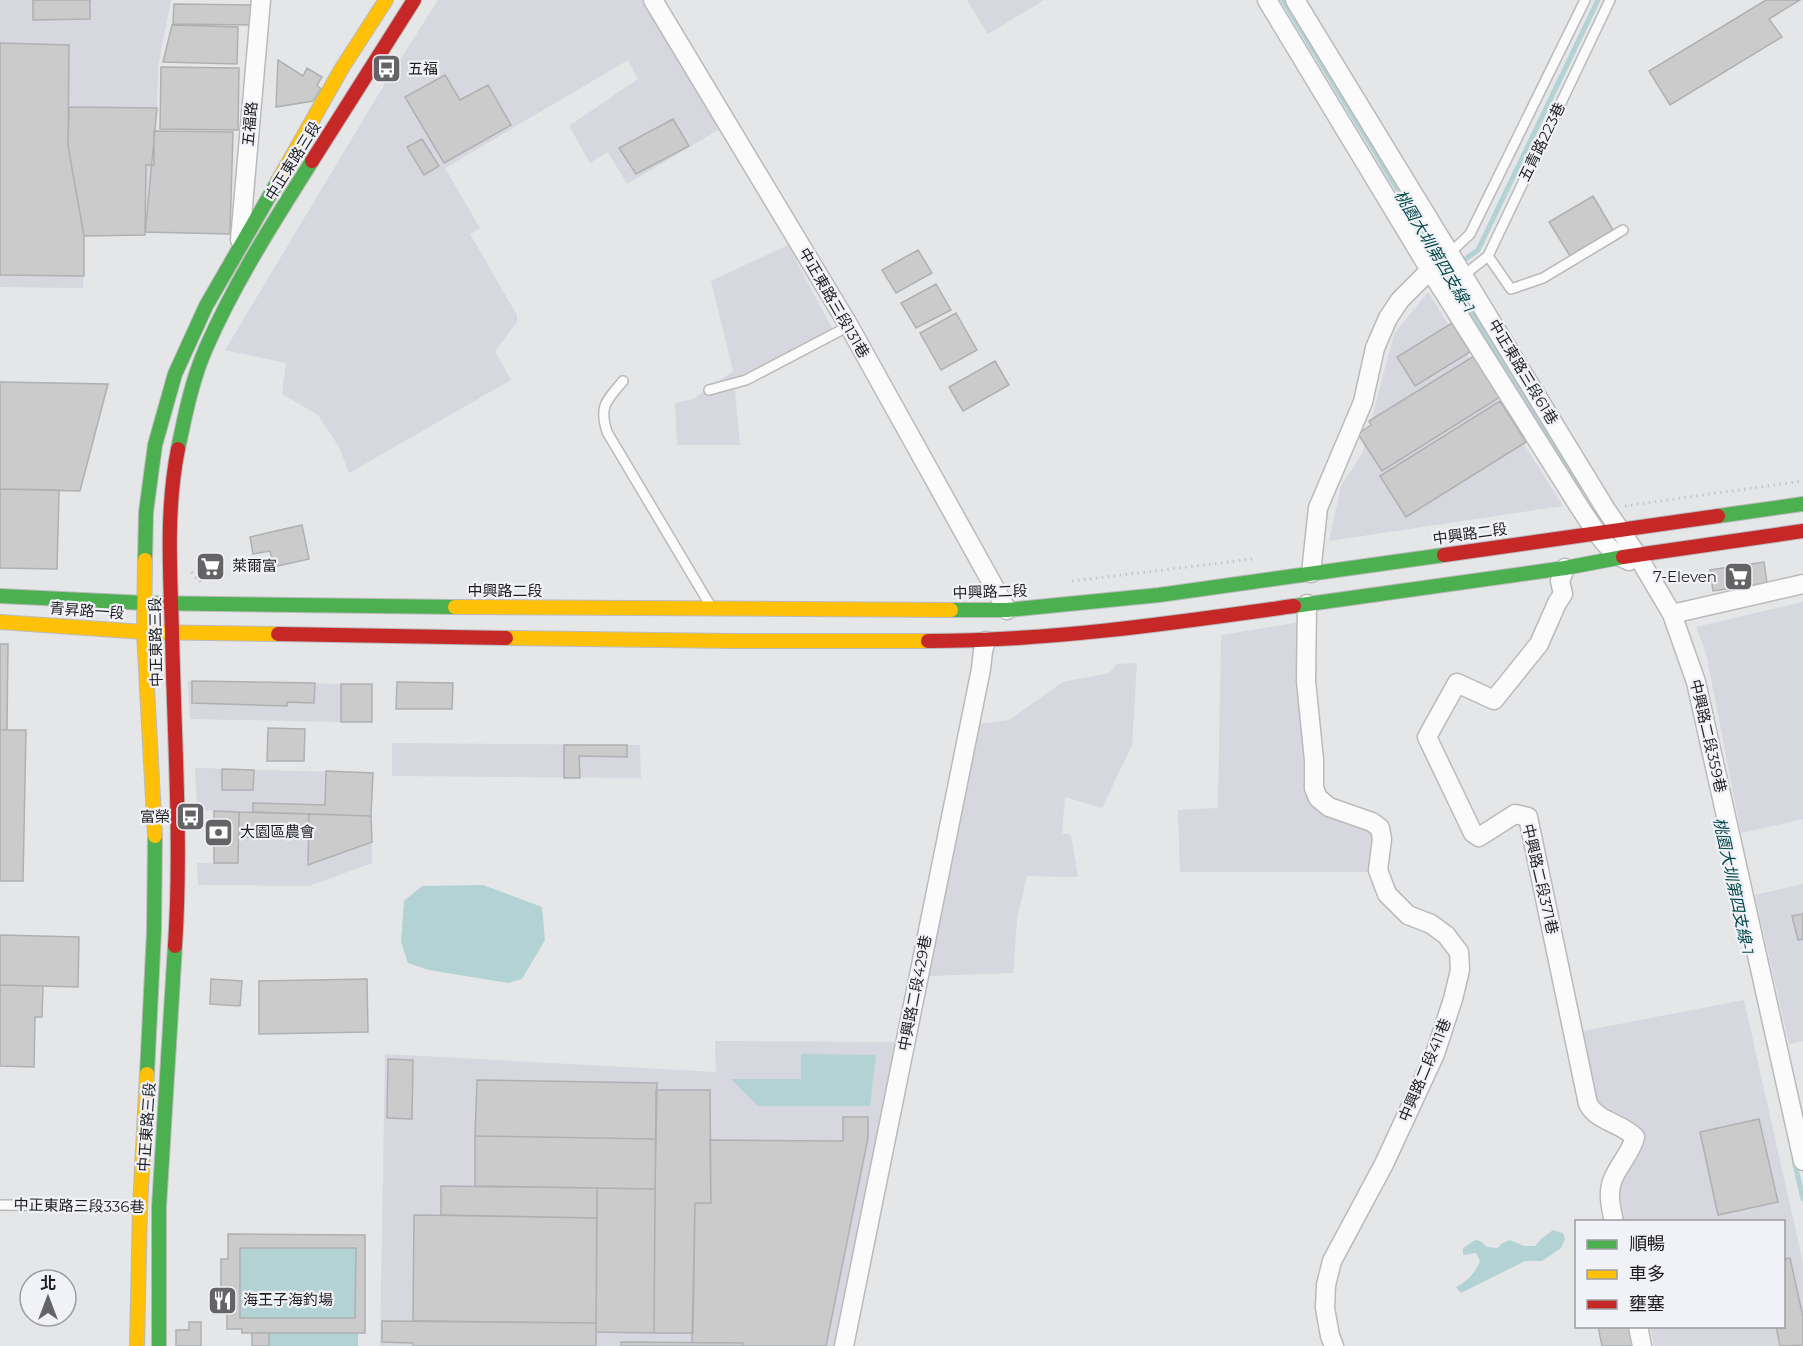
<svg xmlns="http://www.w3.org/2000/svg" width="1803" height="1346" viewBox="0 0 1803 1346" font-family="Montserrat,'Noto Sans TC',sans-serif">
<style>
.built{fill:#d6d7df}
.water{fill:#b3d2d4}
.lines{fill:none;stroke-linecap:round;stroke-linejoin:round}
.stream{stroke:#b3d2d4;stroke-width:5}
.building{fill:#cbcbcc;stroke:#afb0b1;stroke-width:1.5;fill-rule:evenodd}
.lane-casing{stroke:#bababb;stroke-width:12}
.street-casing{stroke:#bababb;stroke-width:21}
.fast-casing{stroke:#bababb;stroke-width:16}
.slow-casing{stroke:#bababb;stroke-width:16}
.jam-casing{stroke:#bababb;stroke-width:16}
.path{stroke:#c5c5c5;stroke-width:3;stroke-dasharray:1.5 4.5;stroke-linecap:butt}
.lane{stroke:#fbfbfc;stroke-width:9}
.street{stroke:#fbfbfc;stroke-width:18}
.fast{stroke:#4caf50;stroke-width:14}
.slow{stroke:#ffc107;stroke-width:14}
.jam{stroke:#c62828;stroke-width:14}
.labels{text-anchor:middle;stroke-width:4.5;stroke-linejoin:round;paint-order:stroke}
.poi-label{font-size:15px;fill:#1e1e20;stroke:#f1f2f7;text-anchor:start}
.street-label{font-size:15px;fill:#1e1e20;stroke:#f1f2f7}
.water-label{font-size:16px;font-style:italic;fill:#024749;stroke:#f1f2f7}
</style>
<rect width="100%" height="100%" fill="#e5e6e8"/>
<path class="built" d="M0,0h171l-13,67 -1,41 -12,127 -61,1 -1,52 -83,-1z
M438,0h206l76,129 -93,55 -19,-32 -18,11 -21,-37 69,-47 -10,-19 -183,108 35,60 -10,6 47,81v7l-22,29 16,29 -162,93 -10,-26 -21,-32 -36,-21 4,-31 -61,-13 159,-265z
M967,0h77l-56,34z
M788,245l48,91 -101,54 5,55h-63l-2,-42 18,-4 40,-28 -22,-90z
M1428,292l135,214 -234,35 12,-55 22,-34 31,-118z
M1803,602v217l-62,14 -35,-180 -10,-26z
M1301,622l8,170 61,36 4,6 -4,38h-190l-2,-62 40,-2 3,-173z
M1137,663l-5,82 -30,63 -37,-11 -3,36 9,2 7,42 -51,-1 -10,43 -4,54 -86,3 52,-252 30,-4 54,-38 46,-9 8,-9z
M188,681l153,3v38l-151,-3z
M392,743l248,2 1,33 -249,-2z
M195,768l178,5 -2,43 -174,-6z
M239,837l69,2v26l64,-23v21l-63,23 -111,-1 -1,-22h41z
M1803,884v157l-14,3 -34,-149z
M1744,1000l59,263v83h-149l-4,-19 134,-1v-104l-159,-1 -6,-30 22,-54 -43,-30 -15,-76z
M715,1041l180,1 -61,304h-454l5,-292 331,18z"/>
<path class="water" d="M483,885l59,22 3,33 -23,39 -14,4 -79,-13 -21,-7 -7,-21 3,-41 18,-15z
M801,1054l75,1 -6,51h-112l-27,-27h70z
M1553,1230l10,3 2,6 -4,9 -19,13h-17l-64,32 -5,-6c12,-6 19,-14 24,-26l-4,-8 -13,2v-7l12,-8 5,1 7,6 11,1 3,-4 9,-4 14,6h11l6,-7z
M240,1248h116l-1,70h-115z
M269,1333h89v13h-89z"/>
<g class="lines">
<path class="stream" d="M1283,0l297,491
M1464,260l14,-10 120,-250
M1794,1160l9,39"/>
</g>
<path class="building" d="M33,0h57v19l-57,1z
M1766,0h34l-31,19 13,18 -112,68 -21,-34z
M174,4l79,1v20l-80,-1z
M172,25l66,2 -1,37 -74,-2z
M0,43l69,2 -1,101 16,90v40l-84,-1z
M278,60l25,16 4,-8 15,9 -5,8 4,4 -8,12 -37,6z
M161,67l78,1 -1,62 -78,-1z
M445,75l15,25 28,-15 23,40 -67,38 -39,-66z
M69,107l88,1 -12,127 -61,1 -16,-90z
M673,119l16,27 -53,28 -17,-26z
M154,131l79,1 -3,102 -85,-2 1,-67h8z
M422,139l17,27 -15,9 -17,-28z
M1593,196l20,34 -43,26 -21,-34z
M918,250l14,23 -36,20 -14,-23z
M936,284l15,26 -35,18 -15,-25z
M956,313l21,37 -36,20 -21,-37z
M1452,323l18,29 -55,34 -18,-29z
M1474,356l26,41 -118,74 -24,-37 13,-9 -2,-4z
M995,361l14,24 -46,26 -14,-24z
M0,382l108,2 -28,107 -80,-2z
M1500,401l26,41 -120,75 -26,-41z
M0,489l59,1 -2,79 -57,-1z
M302,525l7,34 -36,8 -3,-16 -17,3 -3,-17z
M1764,562l3,21 -54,8 -3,-21z
M0,644h8l-1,86h-7z
M192,681l123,2 -1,20 -27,-1v4l-95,-3z
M397,682l56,1 -1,26h-56z
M341,684h31v38h-31z
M268,728l37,1 -1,32h-37z
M0,730h26l-3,151h-23z
M564,745h63v12l-48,-1 1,22h-16z
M222,769l32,1 -1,20h-31z
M326,771l47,2 -2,43 -118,-4v-9l72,2z
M214,811l25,1 -1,51h-24z
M239,812l70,2 -1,25 -69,-2z
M309,814l62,2 1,26 -64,23z
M1803,914v25l-5,1 -6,-24z
M0,935l79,2 -1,50 -78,-2z
M211,979l31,2 -2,25 -30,-2z
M367,979l1,53 -109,2v-53z
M0,985l43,1 -1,31h-7l-1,50 -34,-1z
M388,1059l25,1 -1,59 -25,-1z
M477,1080l180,3 -1,56 -181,-3z
M656,1090h54l1,113h-16l-2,130h-39z
M843,1117h25v21l-42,208h-83v-3h-51l3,-140h16l-1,-63 133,1z
M1759,1119l19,83 -60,13 -18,-83z
M475,1136l181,3 -1,50 -180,-3z
M441,1186l156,2v30l-156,-3z
M597,1188l58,1 -1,144 -58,-1z
M414,1215l183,3 -1,105 -183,-2z
M228,1234l137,1v98h-123v-4h-15v-15h-14v-26h8v-29h7zM240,1248h116l-1,70h-115z
M1790,1258l13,59v28l-23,1 -4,-20h8v-67z
M382,1321l214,2v23h-183v-3l-31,-1z
M189,1322h12v24h-25v-16h13z
M1598,1326h32l4,20h-32z
M252,1333h17v13h-17z
M621,1342l122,1v3h-122z"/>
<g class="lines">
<defs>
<path id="lane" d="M1450,253l20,-19 115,-234
M1488,256l23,33 32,-11 80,-48
M1464,275l24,-19 122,-256
M623,381c-17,20 -24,25 -16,51l103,173
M709,390l37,-10 103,-54
M0,1205l139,2"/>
<path id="street" d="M653,0l196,326 158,284
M1267,0l163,270 152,241c13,19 25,41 47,50
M1295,0l310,508 32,47 35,59 24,68 107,479
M240,240l21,-240
M1565,568l-5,13 3,13 -6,9 -18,41 -45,56 -37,-17 -30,54 46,96 6,4 36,-23 13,3 60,287c9,17 33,19 47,33 -4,16 -16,27 -22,42 -6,13 -2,29 1,43
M1311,573l7,-65 45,-106 12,-54 13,-30 12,-18 30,-30
M1307,604l-1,77 8,79v28l4,10 11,9 43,15 8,6 2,11 -4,31 9,24 21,21 23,9 15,11 13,17 1,18 -7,29 -18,55 -51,110 -52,97 -6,24 -1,23 5,28 4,10
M1672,614l131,-30
M1638,1326l4,20
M844,1346l137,-677 2,-18 3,-10"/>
<path id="fast" d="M178,449c7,-34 14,-69 28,-101 29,-66 68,-127 106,-187
M1718,516l85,-12
M145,560l1,-48 9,-67 20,-71 31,-68 72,-125
M0,596l145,7 310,4
M1294,606l271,-38 58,-11
M951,610h56l152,-15 285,-40
M147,1074l7,-143 1,-95
M159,1346v-139l16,-261"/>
<path id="slow" d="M278,181l64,-113 44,-68
M145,560l-1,72 11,204
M455,607l496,3
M0,622l144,10 134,2
M506,638l226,3h196
M137,1346l3,-139 7,-133"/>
<path id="jam" d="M312,161l102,-161
M1444,555l274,-39
M1623,557l180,-26
M278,634l228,4
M928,641c122,0 245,-18 366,-35
M175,946c7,-105 -1,-210 -3,-315 -2,-61 -6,-122 6,-182"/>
</defs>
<use href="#lane" class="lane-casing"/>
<use href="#street" class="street-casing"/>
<use href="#fast" class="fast-casing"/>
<use href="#slow" class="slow-casing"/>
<use href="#jam" class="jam-casing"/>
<path class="path" d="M1625,506l178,-25
M192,572l3,5 6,5
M1072,581l181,-22"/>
<use href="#lane" class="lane"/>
<use href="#street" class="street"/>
<use href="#fast" class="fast"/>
<use href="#slow" class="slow"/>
<use href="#jam" class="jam"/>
</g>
<defs>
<symbol id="bus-square" viewBox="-11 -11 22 22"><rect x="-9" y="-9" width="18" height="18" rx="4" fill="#646466" stroke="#f1f2f7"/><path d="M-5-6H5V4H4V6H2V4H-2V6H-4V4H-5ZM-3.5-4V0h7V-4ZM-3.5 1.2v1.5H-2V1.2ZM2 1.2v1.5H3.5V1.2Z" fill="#fff"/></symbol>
<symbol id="supermarket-square" viewBox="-11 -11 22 22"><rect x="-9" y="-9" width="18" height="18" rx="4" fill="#646466" stroke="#f1f2f7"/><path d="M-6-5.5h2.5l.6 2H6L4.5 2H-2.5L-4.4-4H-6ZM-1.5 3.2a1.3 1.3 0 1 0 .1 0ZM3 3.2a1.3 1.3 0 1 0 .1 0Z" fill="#fff"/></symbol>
<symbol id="bank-square" viewBox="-11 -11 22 22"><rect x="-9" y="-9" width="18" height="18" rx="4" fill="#646466" stroke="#f1f2f7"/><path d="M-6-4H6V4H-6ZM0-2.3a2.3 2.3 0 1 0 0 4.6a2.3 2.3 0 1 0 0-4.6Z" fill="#fff"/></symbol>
<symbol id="restaurant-square" viewBox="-11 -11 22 22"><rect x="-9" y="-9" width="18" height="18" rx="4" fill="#646466" stroke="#f1f2f7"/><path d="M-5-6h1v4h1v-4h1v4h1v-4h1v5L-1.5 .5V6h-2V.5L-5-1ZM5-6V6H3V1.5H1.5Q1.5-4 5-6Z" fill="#fff"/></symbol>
</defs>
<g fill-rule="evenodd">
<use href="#bus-square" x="370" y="52" width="33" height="33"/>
<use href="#supermarket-square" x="194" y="550" width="33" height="33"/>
<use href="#supermarket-square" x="1722" y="560" width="33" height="33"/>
<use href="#bus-square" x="174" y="800" width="33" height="33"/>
<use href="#bank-square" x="202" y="816" width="33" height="33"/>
<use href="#restaurant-square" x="206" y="1284" width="33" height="33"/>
</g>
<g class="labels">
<g class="poi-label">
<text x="408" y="74">五福</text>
<text x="232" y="571">萊爾富</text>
<text x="1717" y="582" text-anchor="end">7-Eleven</text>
<text x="170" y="822" text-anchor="end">富榮</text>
<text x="240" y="837">大園區農會</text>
<text x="243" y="1305">海王子海釣場</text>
</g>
<g class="street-label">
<text transform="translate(250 124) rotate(-85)" y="5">五福路</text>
<text transform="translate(1542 142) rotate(-64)" y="5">五青路223巷</text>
<text transform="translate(293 161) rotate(-58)" y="5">中正東路三段</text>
<text transform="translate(834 303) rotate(60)" y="5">中正東路三段131巷</text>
<text transform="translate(1523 372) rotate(59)" y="5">中正東路三段61巷</text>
<text transform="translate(1470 534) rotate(-8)" y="5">中興路二段</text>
<text x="505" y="596">中興路二段</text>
<text transform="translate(990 592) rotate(-2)" y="5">中興路二段</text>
<text transform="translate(87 611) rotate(4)" y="5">青昇路一段</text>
<text transform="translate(156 642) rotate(-91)" y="5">中正東路三段</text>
<text transform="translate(1708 736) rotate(77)" y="5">中興路二段359巷</text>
<text transform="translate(1540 879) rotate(77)" y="5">中興路二段371巷</text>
<text transform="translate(915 993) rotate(-79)" y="5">中興路二段429巷</text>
<text transform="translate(1425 1070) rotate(-67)" y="5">中興路二段411巷</text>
<text transform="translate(147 1127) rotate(-86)" y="5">中正東路三段</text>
<text transform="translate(79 1206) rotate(1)" y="5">中正東路三段336巷</text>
</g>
<g class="water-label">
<text transform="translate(1435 251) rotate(59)" y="6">桃園大圳第四支線-1</text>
<text transform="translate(1734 886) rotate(78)" y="6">桃園大圳第四支線-1</text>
</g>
</g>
<rect x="1575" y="1220" width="210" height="108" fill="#f1f2f7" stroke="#9d9da1" stroke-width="1.5"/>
<rect x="1587" y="1240" width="30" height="9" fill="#4caf50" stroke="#9d9da1" stroke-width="1.5"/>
<text x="1629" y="1250" font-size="18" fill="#1e1e20">順暢</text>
<rect x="1587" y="1270" width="30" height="9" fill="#ffc107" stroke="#9d9da1" stroke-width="1.5"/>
<text x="1629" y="1280" font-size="18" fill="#1e1e20">車多</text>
<rect x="1587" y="1300" width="30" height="9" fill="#c62828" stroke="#9d9da1" stroke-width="1.5"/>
<text x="1629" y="1310" font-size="18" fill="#1e1e20">壅塞</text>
<g transform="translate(48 1298)"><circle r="28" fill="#f1f2f7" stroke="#9d9da1" stroke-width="1.5"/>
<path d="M0-4.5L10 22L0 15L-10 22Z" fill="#646466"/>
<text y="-9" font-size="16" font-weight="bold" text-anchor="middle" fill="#1e1e20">北</text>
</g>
</svg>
